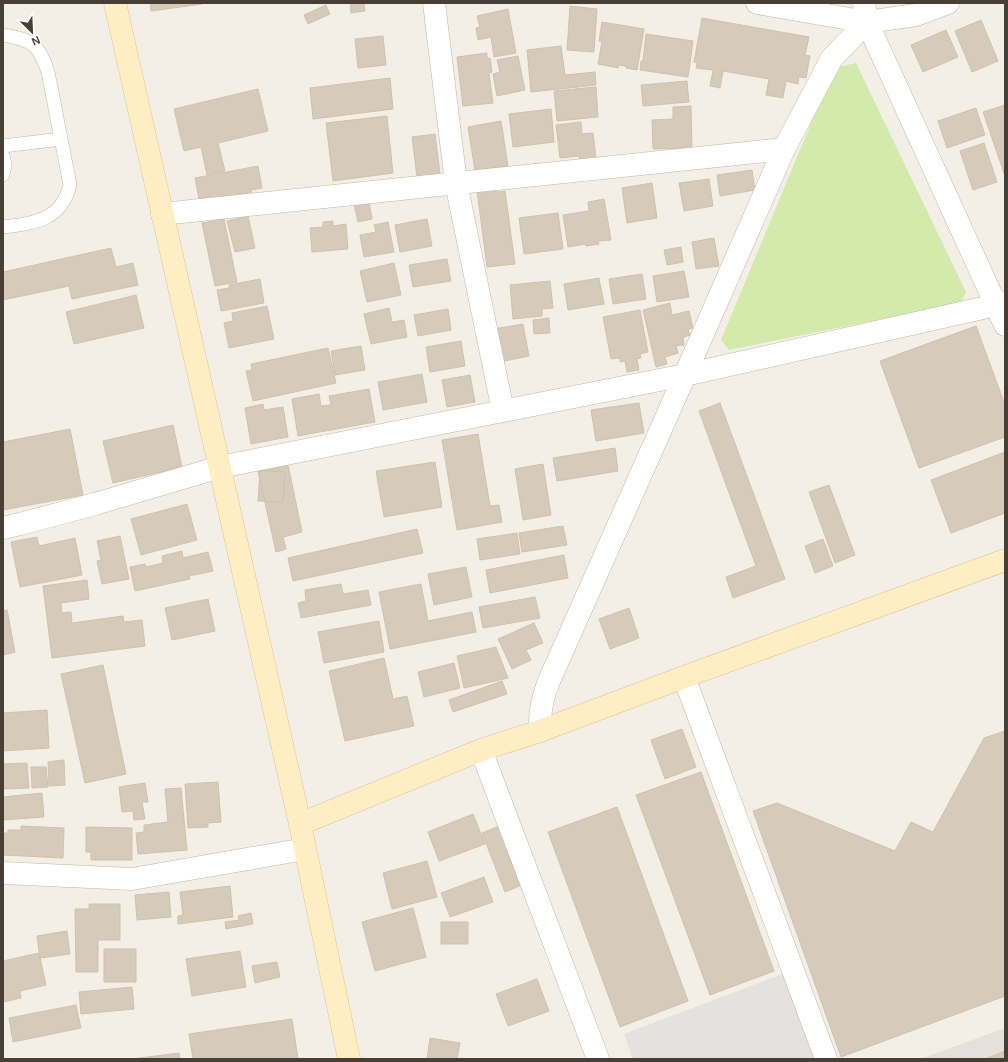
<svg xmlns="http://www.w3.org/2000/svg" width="1008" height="1062" viewBox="0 0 1008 1062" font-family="Arial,sans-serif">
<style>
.industrial{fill:#e6e0da}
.green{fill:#d2ebac}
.parking{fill:#e4e1de}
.building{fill:#d6caba;stroke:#d1c1ad}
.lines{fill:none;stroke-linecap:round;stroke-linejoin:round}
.lane-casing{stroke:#c0b6a8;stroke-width:14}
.street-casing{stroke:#c0b6a8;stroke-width:23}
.secondary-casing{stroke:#dac494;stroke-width:23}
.lane{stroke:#fff;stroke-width:13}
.street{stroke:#fff;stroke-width:22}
.secondary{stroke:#ffedc4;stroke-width:22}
</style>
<rect width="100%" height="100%" fill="#f4efe6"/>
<path class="industrial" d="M1005,1028v31h-85z"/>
<path class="green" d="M856,63l110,229 -5,11 -232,47 -8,-10 113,-272z"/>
<path class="parking" d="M785,973l32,86h-184l-9,-25z"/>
<path class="building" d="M150,3h52v1l-51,7z
M350,3h14l1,8 -14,2z
M326,5l4,9 -22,10 -4,-9z
M570,6l27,3 -3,43 -27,-2z
M508,9l8,44 -22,4 -3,-20 -13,3 -2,-12 4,-1 -3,-11z
M702,18l107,19 -4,18 5,1 -4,22 -7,-1 -1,7 -12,-3 -3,17 -17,-3 3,-16 -46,-8 -3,17 -10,-2 3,-16 -17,-2 1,-6h-3z
M981,20l17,41 -26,11 -17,-41z
M602,22l42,7 -7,41 -11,-2v-2l-7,-1 -1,3 -20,-4 4,-23h-3z
M946,30l12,27 -35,15 -12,-27z
M646,34l47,7 -5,36 -48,-7 1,-9h2z
M383,36l3,29 -28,3 -3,-29z
M561,46l4,29 30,-3 1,13 -65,7 -4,-42z
M487,53v6l3,-1 2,14 -3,1 4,30 -30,3 -6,-49z
M518,56l7,34 -28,6 -4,-22 7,-2 -3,-12z
M390,78l3,31 -80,10 -3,-31z
M687,81l2,21 -46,4 -2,-21z
M596,87l2,30 -41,4 -3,-30z
M258,89l10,42 -50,12 7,28 -18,4 -6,-28 -17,4 -10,-42z
M1005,105v71l-22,-64z
M691,106l1,42 -39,1 -1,-29 21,-1v-12z
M976,108l9,27 -38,13 -9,-27z
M551,109l3,33 -41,5 -4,-33z
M387,116l6,57 -60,8 -7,-58z
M501,121l7,45 -33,5 -7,-44z
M581,122l1,12 11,-1 3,25 -16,2 -1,-4 -19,2 -4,-33z
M435,134l5,40 -23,3 -5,-40z
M984,143l13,39 -24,8 -13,-39z
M258,166l4,22 -11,2 1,6 -43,8 -1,-7 -9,2 -4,-21z
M752,170l3,20 -35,6 -3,-21z
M709,179l4,27 -29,5 -5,-28z
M652,183l5,35 -30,5 -5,-35z
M495,189l1,3 9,-1 10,73 -28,3 -10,-76z
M604,199l7,41 -13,1 1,3 -13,2 -1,-2 -17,3 -5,-32 26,-4 -1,-9z
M369,202l3,17 -14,3 -4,-18z
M558,213l5,36 -39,5 -5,-36z
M248,216l7,32 -20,4 -8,-31z
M224,219l13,63 -22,4 -13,-63z
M427,219l5,27 -32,6 -5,-27z
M333,221v5l13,-2 2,25 -36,3 -2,-24 13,-1v-5z
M388,222l6,30 -30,5 -4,-22 16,-3 -2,-7z
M714,238l5,28 -23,3 -4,-27z
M681,247l2,15 -16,3 -3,-15z
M111,248l5,19 17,-4 5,22 -66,14 -3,-13 -66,14v-28z
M447,259l4,22 -38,6 -4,-22z
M394,263l7,32 -34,7 -7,-31z
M684,271l5,26 -32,5 -4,-26z
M642,274l4,25 -33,5 -4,-25z
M599,278l5,26 -36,6 -4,-26z
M260,279l4,24 -43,8 -4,-21 12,-2v-3z
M550,281l3,27 -11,1v7l-29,3 -3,-34z
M136,295l8,33 -70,16 -8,-32z
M670,303l2,12 17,-4 4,17 -5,1 2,6 -7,2 1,8 -8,1 2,7 -13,4 2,7 -11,3 -13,-57z
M267,306l7,33 -45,9 -5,-25 9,-2 -1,-8z
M389,308l3,14 12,-2 3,17 -36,7 -7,-30z
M448,309l3,21 -33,6 -4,-21z
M640,310l8,42 -8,2 1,4 -4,1 2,11 -12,2 -2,-11 -5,1v-4l-9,1 -8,-42z
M549,318l1,15 -16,1 -1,-14z
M523,324l6,32 -29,6 -6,-33z
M976,326l29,79v32l-86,31 -39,-107z
M461,341l4,25 -35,6 -4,-25z
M361,346l4,24 -30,5 -4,-24z
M328,348l8,35 -83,18 -7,-30 6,-1 -1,-6z
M422,374l5,28 -44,8 -5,-28z
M470,375l5,27 -28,5 -5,-27z
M369,389l6,33 -77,14 -6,-37 27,-5 2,12 10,-1 -2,-9z
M639,403l5,30 -48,8 -5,-31z
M720,403l65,176 -52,19 -7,-21 30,-11 -57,-155z
M263,404l1,6 19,-3 5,30 -37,7 -6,-36z
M173,425l9,42 -69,16 -10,-42z
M70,429l13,66 -80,15v-68z
M478,434l12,72 9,-1 3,17 -45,8 -15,-90z
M615,448l3,23 -61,10 -4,-23z
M1005,452v61l-54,20 -20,-53z
M435,462l7,45 -58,10 -8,-46z
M543,464l8,51 -28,5 -8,-51z
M288,465l14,67 -19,5 3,12 -10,3 -18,-81z
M260,470l25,2 -2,30 -25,-1z
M829,485l26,70 -20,8 -26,-71z
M187,504l10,36 -56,15 -10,-36z
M563,526l4,19 -45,7 -3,-19z
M417,529l6,24 -130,28 -5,-23z
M517,533l3,21 -40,6 -3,-21z
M120,536l9,43 -27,5 -5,-23 4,-1 -4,-19z
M37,537l2,9 36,-8 7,37 -62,12 -9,-45z
M823,539l10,27 -18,7 -10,-27z
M182,551l1,7 25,-6 5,19 -24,5 1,3 -55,12 -5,-24 15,-3 1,3 17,-4 -1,-7z
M564,555l4,23 -78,15 -4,-23z
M466,567l6,30 -38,8 -6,-31z
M87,580l2,19 -28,4 1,10 9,-1 1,11 51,-7 1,6 18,-2 3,26 -93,12 -9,-72z
M341,584l2,10 25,-4 3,15 -70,13 -3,-15 8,-2 -1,-11z
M421,584l7,37 44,-9 4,20 -86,17 -11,-57z
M535,597l5,21 -57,10 -4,-21z
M208,599l7,32 -43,9 -7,-32z
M629,608l10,30 -29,11 -11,-30z
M7,610l8,42 -12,3v-44z
M379,621l5,31 -60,11 -6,-31z
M534,623l9,20 -17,7 5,10 -19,9 -14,-30z
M496,647l12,31 -44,10 -7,-32z
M384,658l9,41 14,-3 7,30 -69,15 -16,-70z
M454,663l6,25 -36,9 -6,-25z
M103,665l23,109 -41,9 -24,-109z
M502,681l5,13 -54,18 -4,-12z
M47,710l2,38 -46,3v-38z
M682,729l14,38 -31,12 -14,-39z
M1005,731v265l-164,61 -88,-246 24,-8 118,48 16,-29 22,10 51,-94z
M64,760l1,25 -16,1 -1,-24z
M27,763l2,25 -26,1v-25z
M31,767h15l2,20 -16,1z
M701,772l73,199 -64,24 -74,-200z
M218,782l3,40 -13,1v4l-20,1 -3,-44z
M145,783l3,19h-6l3,17 -11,1 -1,-9 -11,1 -3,-25z
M181,788l6,62 -49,4 -2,-21 8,-1v-7l24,-3 -3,-33z
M42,793l2,24 -41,3v-23z
M617,807l71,194 -68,26 -72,-195z
M473,814l12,30 -46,17 -11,-29z
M21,826l43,2 -1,30 -60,-3v-22h5v-3h13z
M499,826l23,59 -17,7 -23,-59z
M86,827l46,1v32h-41v-8h-5z
M427,861l10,36 -45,12 -9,-36z
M484,877l9,25 -43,15 -9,-24z
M230,886l3,31 -55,7v-8l5,-1 -3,-23z
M169,892l2,25 -34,3 -2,-25z
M89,904h31v36h-22v32h-22l-1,-63h14z
M413,908l13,49 -51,14 -13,-49z
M251,913l2,11 -27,5 -1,-7 14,-2 -1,-4z
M441,922h27v22h-27z
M67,931l3,23 -30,4 -3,-22z
M104,949h32v33h-32z
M240,951l6,36 -54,9 -6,-37z
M39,953l7,32 -26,6 1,7 -18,4v-41z
M277,962l3,15 -25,6 -3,-17z
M537,979l12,32 -41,15 -12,-32z
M132,987l2,22 -53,5 -2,-22z
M76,1005l5,23 -68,14 -4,-24z
M292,1019l6,40h-105l-4,-25z
M430,1038l30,5 -3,16h-30z
M1005,1051v8h-20z
M179,1053l1,6h-48z"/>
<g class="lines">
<defs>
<path id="lane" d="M3,35c29,5 35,8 45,37l22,113c-9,36 -36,38 -67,42
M3,146l58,-7
M3,156l2,9 -2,10"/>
<path id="street" d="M434,3l22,180 47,228
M757,3l110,19 49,-7 32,-12
M864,3l3,19 138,303
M162,214l622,-65
M3,528l17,-4 75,-20 125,-37 465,-92 311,-70 9,-3
M684,677l142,382
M540,731c-1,-18 2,-33 9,-50l136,-306 99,-226 48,-91 35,-36
M481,750l117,309
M3,873l129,6 173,-30"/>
<path id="secondary" d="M115,3l185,821 49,235
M300,824l181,-74 59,-19 144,-54 321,-117"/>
</defs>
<use href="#lane" class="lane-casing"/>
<use href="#street" class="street-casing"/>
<use href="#secondary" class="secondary-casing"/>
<use href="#lane" class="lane"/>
<use href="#street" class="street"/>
<use href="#secondary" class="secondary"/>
</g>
<rect width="1008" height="1062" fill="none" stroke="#473f35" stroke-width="8"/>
<g transform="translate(32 32) rotate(156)" stroke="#ffffff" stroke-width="3" paint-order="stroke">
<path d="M0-3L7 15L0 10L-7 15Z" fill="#473f35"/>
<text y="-6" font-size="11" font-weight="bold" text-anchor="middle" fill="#473f35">N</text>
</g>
</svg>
